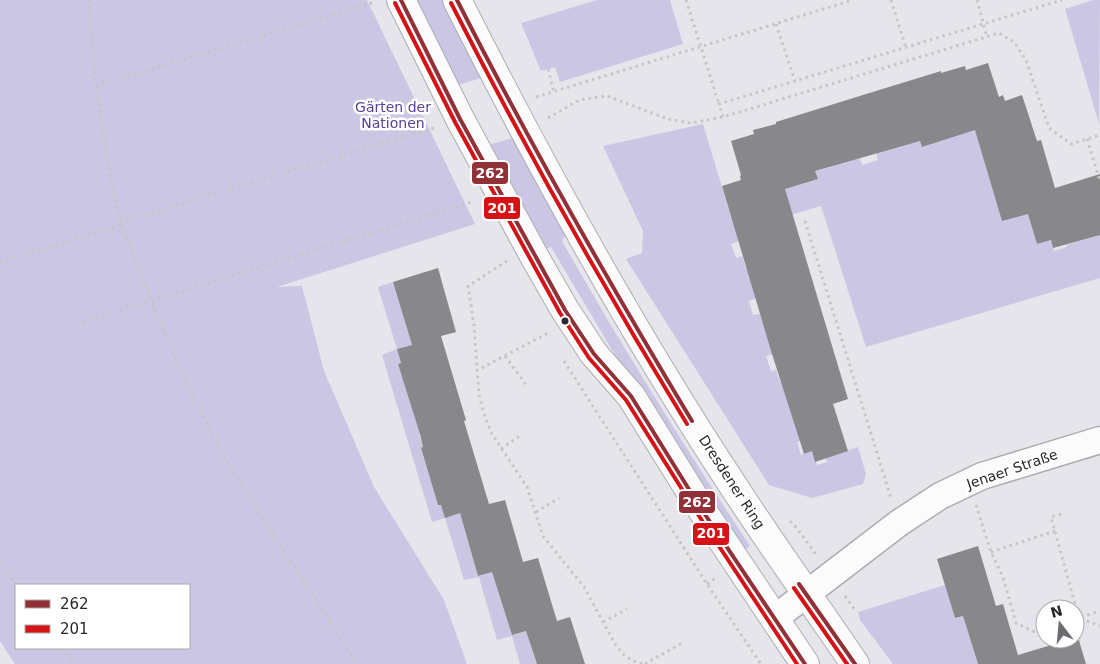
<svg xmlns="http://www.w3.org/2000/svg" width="1100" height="664" viewBox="0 0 1100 664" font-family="'DejaVu Sans',sans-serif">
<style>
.green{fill:#cac6e4;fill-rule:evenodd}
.building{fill:#88888b}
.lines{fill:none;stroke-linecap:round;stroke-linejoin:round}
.minor-casing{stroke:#adacb0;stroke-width:29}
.tertiary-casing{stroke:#adacb0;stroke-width:30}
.path{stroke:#c6c6c6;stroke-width:3;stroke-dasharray:2.5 4;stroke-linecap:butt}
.minor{stroke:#fbfbfc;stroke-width:26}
.tertiary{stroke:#fbfbfc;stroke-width:28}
.bus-1-casing{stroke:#fff;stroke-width:8}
.bus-2-casing{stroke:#fff;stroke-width:8}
.bus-1{stroke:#923037;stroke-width:4}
.bus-2{stroke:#d51317;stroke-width:4}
.bus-dot{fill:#29282c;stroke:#fff;stroke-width:2}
.labels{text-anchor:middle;stroke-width:5;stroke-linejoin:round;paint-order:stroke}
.park-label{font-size:14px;fill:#574096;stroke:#fff}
.street-label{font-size:14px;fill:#29282c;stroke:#fff}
.line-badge{stroke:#fff;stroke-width:2}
.badge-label{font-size:14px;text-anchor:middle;font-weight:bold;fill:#fff}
</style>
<rect width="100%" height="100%" fill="#e6e5eb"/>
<path class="green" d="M0,0h367l108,224 -198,63 25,-1 22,85 50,116 70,113 23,64h-452l-15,-23zM16,585h173v63h-173z
M409,0h41l38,76 -37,11z
M597,0h73l13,44 -123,38 -5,-15 -14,4 -20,-48z
M1093,0h7l-1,124 -34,-115z
M703,124l28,93 17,21 -17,6 5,14 6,-2 4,13 3,-1 10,29 -10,4 4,14 7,-1 15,39 -9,3 5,15 5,-1 4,12 3,-1 17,60 -3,1 4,13 11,-4 5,14 10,-3 -1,-4 32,-11 8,27 -3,10 -51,14 -43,-13 -143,-226 16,-6 1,-22 -40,-85z
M984,125l47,88 6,20 -3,1 3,10 14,-4 3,11 13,-4 -1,-2 30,-9 4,-4v46l-234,69 -45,-141 -44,13 7,-43 14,-4 4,12 15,-5 -2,-8 16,-4 -2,-5 29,-9 4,12 16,-5 -2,-7 41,-19 5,13 31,-10 -3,-11z
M519,136l51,92 -8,13c59,104 122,205 188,305l-12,8 -69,-108 -118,-199 -12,4 -57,-104z
M393,282l19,63 -15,4 4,14 -3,1 24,70h-3l4,13 -2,2 17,56h3l19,8 18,63 14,-4 20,63 14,-4 10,31 7,2h-23l-8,-28 -15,4 -18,-63 -15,3 -19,-62 -13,4 -50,-167 15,-6 -19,-62z
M945,585l10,33 8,-2 15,48h-85l-33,-44 -2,-8z"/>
<path class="building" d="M988,63l11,34 4,-2 2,6 17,-6 15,46 4,-1 14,48 45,-14v61l-47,13 -2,-8 -14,4 -9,-30 -26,7 -27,-91 -53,17 -2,-6 -105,30 3,8 -33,10 63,210 -15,5 15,47 -33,11 -3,-11 -8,3 -32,-100 -50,-168 19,-6 -1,-4 1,-1 -10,-34 23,-7 -1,-4 23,-6v-2l87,-27 78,-24v2l24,-7 1,4z
M438,268l18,64 -15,4 25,84 -2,1 25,83 16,-4 18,62 15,-4 19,63 13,-4 15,47h-48l-11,-33 -14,4 -20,-63 -14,4 -18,-63 -15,5 -4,-13h-3l-17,-57 2,-1 -3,-13 -22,-70 3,-1 -4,-14 15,-4 -19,-63z
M978,546l18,60 7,-2 15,51 60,-18 8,27h-108l-15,-48 -8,2 -18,-59z"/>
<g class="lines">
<defs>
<path id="minor" d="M775,618l124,-95 41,-27 42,-20 118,-36"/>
<path id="tertiary" d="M401,0l59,119 74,137 31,54 29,44 37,42 69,111 105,157
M457,0c84,167 174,331 277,487 39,60 81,118 121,177"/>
</defs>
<use href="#minor" class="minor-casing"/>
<use href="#tertiary" class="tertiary-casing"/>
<path class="path" d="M89,0l7,86 12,78 12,58 31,79 33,77 38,76 135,210
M686,0l33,104
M891,0l15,48
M977,0l10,37
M776,24l19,57
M548,69l6,23
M96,86l279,-84
M536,97l317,-97
M723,117l-4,-13 343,-104
M548,118l31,-18 28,-4 61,23 23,4 32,-6 276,-84 15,9 12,18 23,68 22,16 29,-9
M1087,139l13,42
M805,221l86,277
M120,222l317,-95
M507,261l-39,25 6,39 5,70 6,22 7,17 35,53 16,49 41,51 31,57 8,10 10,7 10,3
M0,262l122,-37
M83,322l391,-121
M505,356l22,30
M564,361l143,223 54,80
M476,371l72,-38
M501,449l20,-14
M976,505l15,47 12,25 13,46 19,9 10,-3
M536,512l23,-14
M1061,514l-10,3 28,101 21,8
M790,521l7,7 20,28
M991,552l64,-21
M0,562l17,23
M707,584l10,-7
M845,596l10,14
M1075,619l25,-8
M603,622l24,-13
M62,648l12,16
M645,664l37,-21"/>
<use href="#minor" class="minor"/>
<use href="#tertiary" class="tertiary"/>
<defs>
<path id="bus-1" d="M401,0l59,119 105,191 29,44 37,42 69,111 105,157
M457,0c73,144 152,283 235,421
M799,584l56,80"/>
<path id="bus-2" d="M395,3l60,119 105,191 29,45 37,42 69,110 102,154
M451,3c73,143 152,284 236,421
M794,588l53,76"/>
</defs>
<use href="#bus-1" class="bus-1-casing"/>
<use href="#bus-2" class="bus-2-casing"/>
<use href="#bus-1" class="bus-1"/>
<use href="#bus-2" class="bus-2"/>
</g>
<circle class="bus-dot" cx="565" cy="321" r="4.5"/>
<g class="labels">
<g class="park-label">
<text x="393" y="112">Gärten der<tspan x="393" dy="16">Nationen</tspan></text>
</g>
<g class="street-label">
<text transform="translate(1012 469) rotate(-19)" y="5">Jenaer Straße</text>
<text transform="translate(732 482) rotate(57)" y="5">Dresdener Ring</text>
</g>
</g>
<g class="line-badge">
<rect x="471" y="161" width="38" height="24" rx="5" fill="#923037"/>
<rect x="483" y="196" width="38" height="24" rx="5" fill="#d51317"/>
<rect x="678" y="490" width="38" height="24" rx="5" fill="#923037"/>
<rect x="692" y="522" width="38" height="24" rx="5" fill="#d51317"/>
</g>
<g class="badge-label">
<text x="490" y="178">262</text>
<text x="502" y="213">201</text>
<text x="697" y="507">262</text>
<text x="711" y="538">201</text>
</g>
<rect x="15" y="584" width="175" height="65" fill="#ffffff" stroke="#a9a9ab"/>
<rect x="25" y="600" width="25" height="8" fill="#923037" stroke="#a9a9ab"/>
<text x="60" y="609" font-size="15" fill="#29282c">262</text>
<rect x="25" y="625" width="25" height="8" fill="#d51317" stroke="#a9a9ab"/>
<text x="60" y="634" font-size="15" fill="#29282c">201</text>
<g transform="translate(1060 624) rotate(344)"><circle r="24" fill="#ffffff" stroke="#a9a9ab"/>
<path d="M0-4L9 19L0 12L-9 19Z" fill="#6b6a6f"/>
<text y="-8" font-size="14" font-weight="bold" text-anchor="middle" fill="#29282c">N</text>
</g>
</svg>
